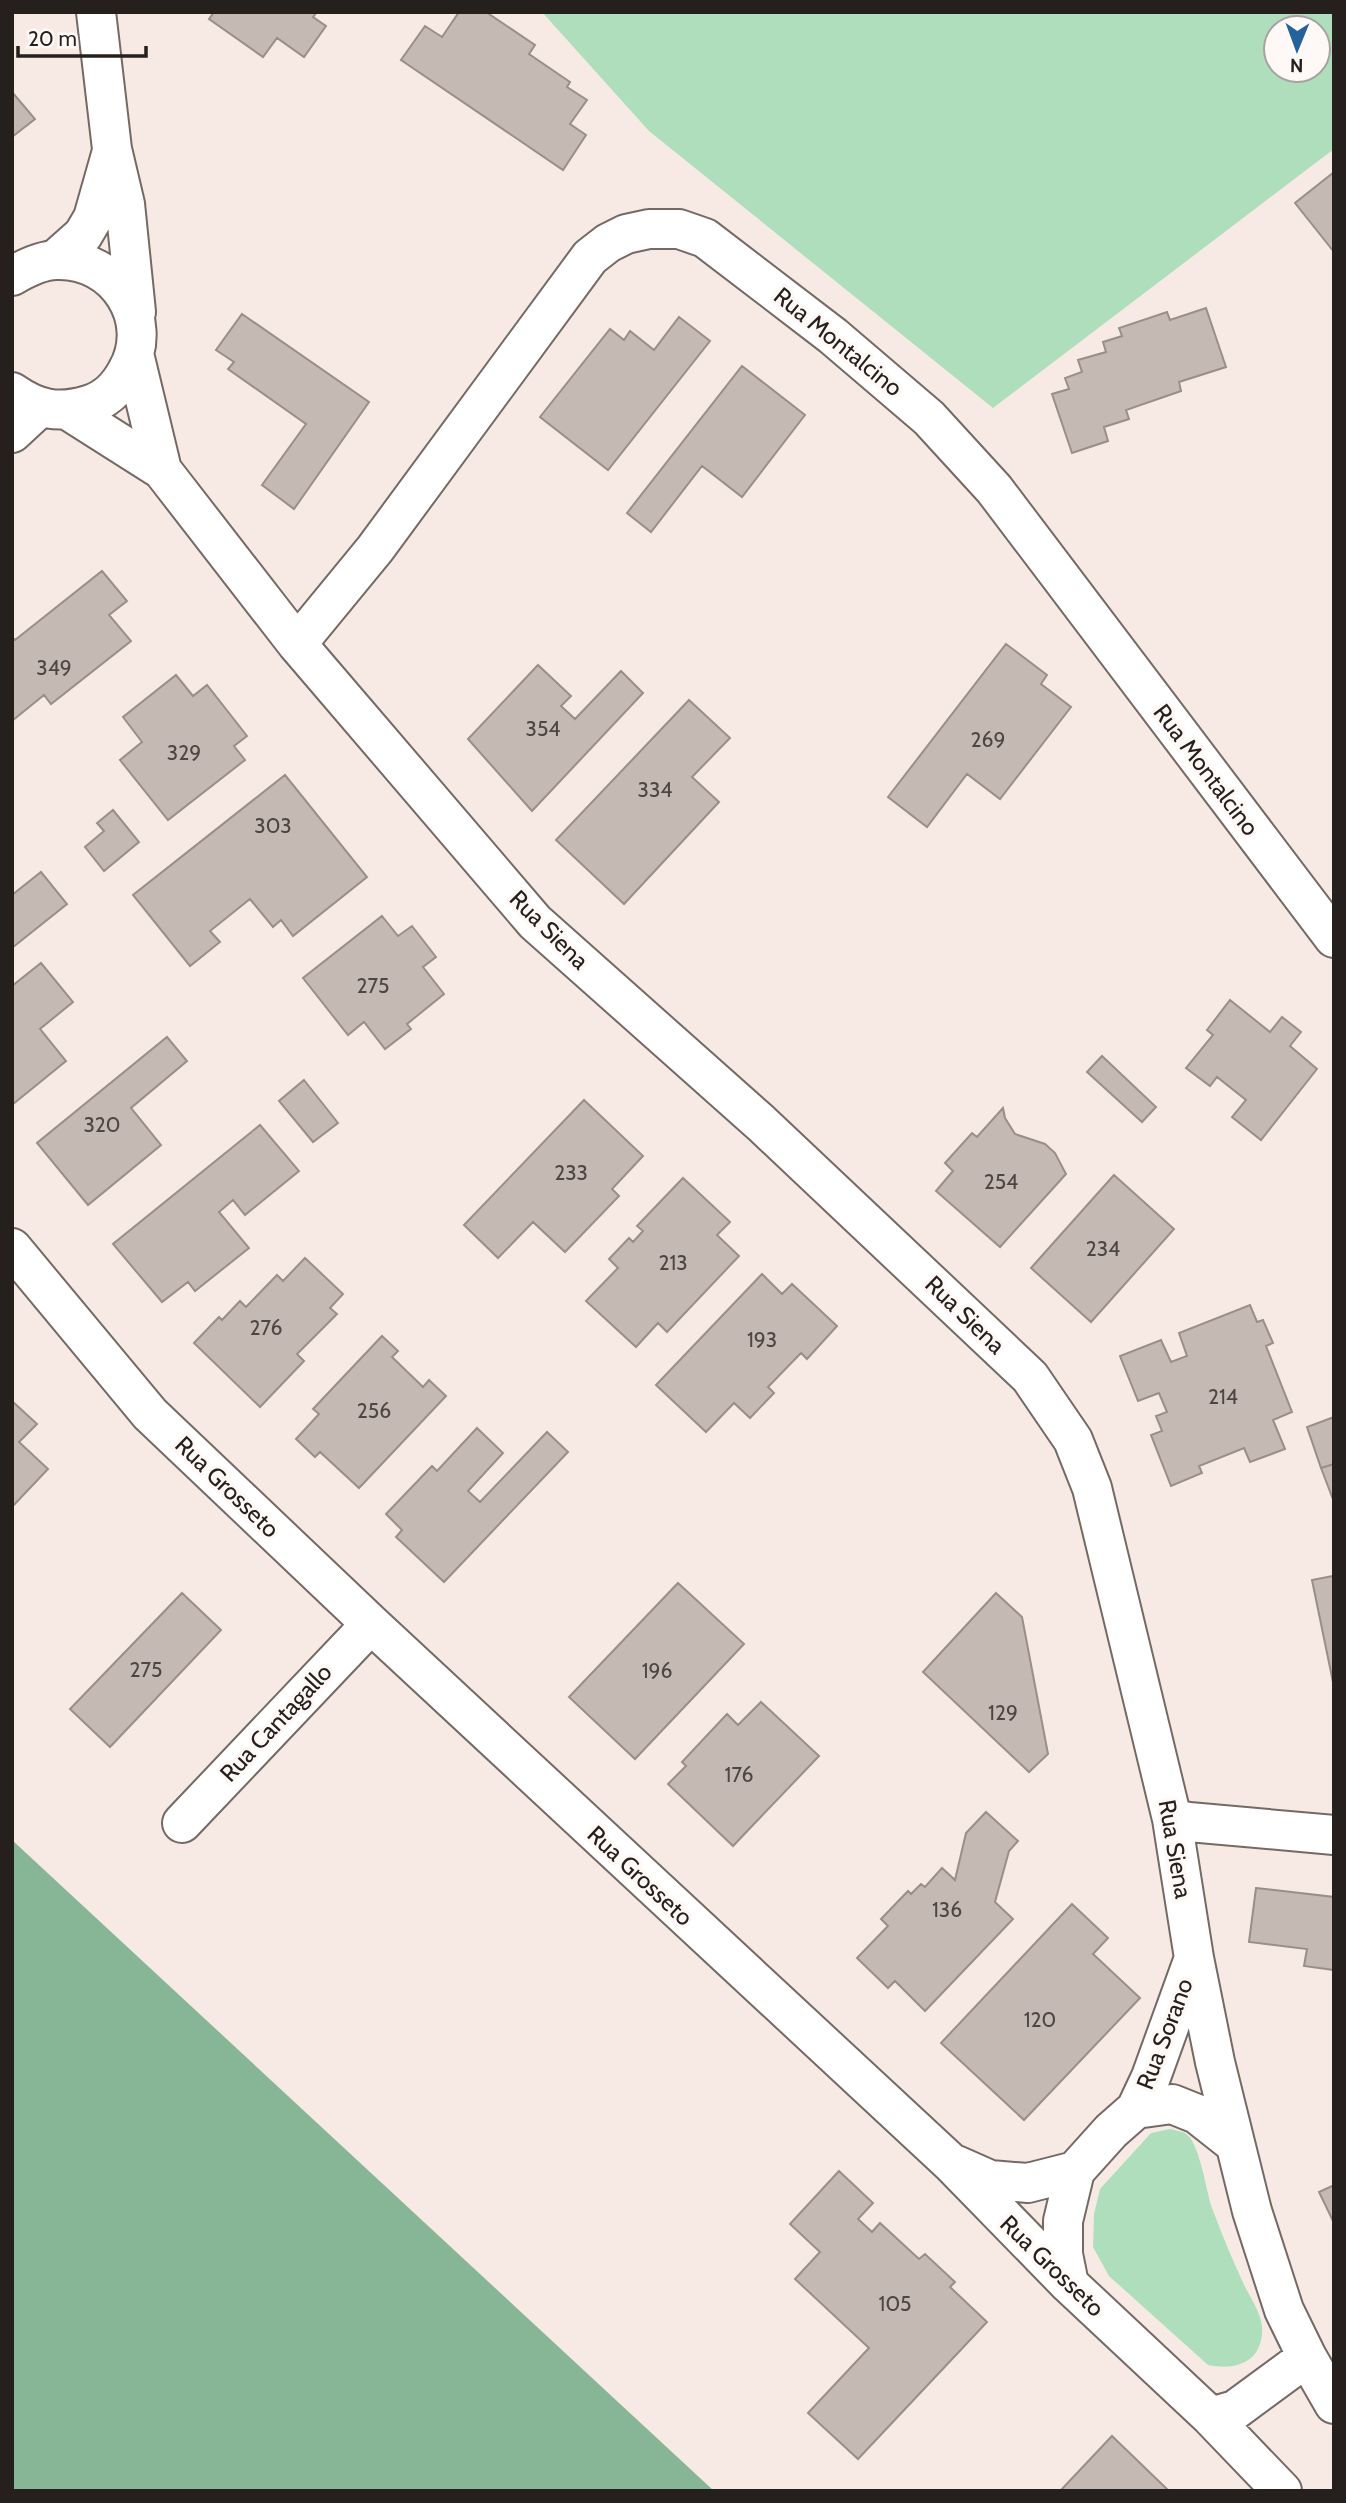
<svg xmlns="http://www.w3.org/2000/svg" width="1346" height="2503" viewBox="0 0 1346 2503" font-family="Cabin,sans-serif">
<style>
.green{fill:#aedebc;fill-rule:evenodd}
.forest{fill:#87b696}
.building{fill:#c5b9b3;stroke:#9a8e89;stroke-width:2}
.lines{fill:none;stroke-linecap:round;stroke-linejoin:round}
.street-casing{stroke:#746964;stroke-width:42}
.street{stroke:#fff;stroke-width:38}
.labels{text-anchor:middle;stroke-width:7;stroke-linejoin:round;paint-order:stroke}
.number-label{font-size:21px;fill:#4d4643}
.street-label{font-size:24px;fill:#25201e;stroke:#fef9f7}
</style>
<rect width="100%" height="100%" fill="#f7eae4"/>
<path class="green" d="M542,12h792v137l-341,259 -344,-277zM1276,28h42v42h-42z
M1170,2129c4,1 11,2 15,4 15,9 21,58 27,75 10,27 21,53 33,79 6,11 16,27 17,39 2,35 -24,45 -54,39l-99,-89 -16,-29 1,-33 6,-25 51,-56z"/>
<path class="forest" d="M12,1840l702,651h-702z"/>
<path class="building" d="M214,12h103l-4,5 13,9 -22,31 -27,-19 -14,19 -54,-38z
M459,12h27l49,33 -6,9 41,28 -3,5 20,13 -17,24 16,11 -23,35 -162,-110 24,-34 17,11z
M12,92l23,27 -23,18z
M1334,172v80l-39,-49z
M1206,308l20,59 -47,15 2,9 -55,19 3,9 -25,8 4,14 -36,12 -20,-59 17,-5 -4,-11 17,-6 -4,-12 28,-8 -3,-10 19,-6 -3,-8 48,-16 3,8z
M242,314l127,88 -75,107 -32,-24 44,-61 -78,-55 6,-7 -18,-12z
M679,317l31,24 -102,129 -68,-53 70,-88 14,11 6,-9 24,19z
M742,366l63,49 -63,82 -40,-31 -51,66 -24,-19z
M102,571l25,30 -18,14 22,26 -80,63 -7,-9 -32,26v-84l3,3z
M1006,644l41,31 -6,9 30,23 -71,92 -33,-25 -40,53 -39,-30z
M538,665l33,31 -10,10 14,13 46,-48 22,22 -111,118 -64,-72z
M176,675l17,21 14,-11 40,51 -13,10 11,14 -77,60 -48,-60 22,-18 -19,-25z
M689,700l41,38 -38,39 27,25 -95,102 -68,-64z
M285,775l82,102 -74,59 -12,-16 -8,7 -23,-28 -40,32 10,11 -30,24 -57,-71z
M113,810l26,32 -35,29 -19,-24 19,-16 -7,-8z
M41,872l26,32 -55,44v-53z
M382,916l16,20 14,-10 24,31 -13,10 21,27 -37,30 4,5 -26,20 -21,-27 -16,13 -45,-57z
M41,963l32,39 -33,27 26,32 -54,44v-119z
M1230,1000l40,32 12,-15 19,15 -11,14 27,23 -56,71 -29,-23 14,-17 -29,-23 -7,9 -24,-18 27,-33 -6,-5z
M167,1037l20,24 -56,47 30,37 -73,60 -51,-62z
M1102,1056l54,51 -14,15 -55,-50z
M304,1080l34,43 -25,19 -34,-41z
M584,1100l59,56 -31,33 7,7 -54,56 -32,-30 -35,36 -34,-33z
M1003,1108l2,10 10,16 30,10 10,9 11,21 -66,73 -64,-56 17,-20 -8,-8 27,-30 5,4z
M260,1125l39,46 -54,44 -12,-15 -14,12 30,36 -54,43 -7,-9 -26,20 -49,-58z
M1114,1175l60,54 -83,93 -60,-54z
M683,1178l47,44 -13,13 22,21 -72,76 -9,-9 -22,24 -50,-46 32,-33 -9,-9 20,-21 4,4 10,-11 -6,-5z
M305,1258l38,36 -13,14 7,6 -40,40 7,7 -44,46 -66,-64 25,-26 3,3 18,-19 6,6 31,-32 6,6z
M762,1274l20,20 10,-10 45,42 -30,33 -6,-6 -33,34 6,6 -24,25 -16,-15 -28,29 -50,-47z
M1250,1305l7,17 6,-2 10,23 -7,3 26,66 -19,8 12,29 -35,13 -6,-14 -45,18 3,7 -31,13 -20,-51 11,-4 -6,-15 11,-4 -8,-19 -21,8 -18,-45 41,-16 10,22 16,-6 -8,-23z
M382,1336l16,15 -6,6 31,30 6,-7 17,16 -87,92 -39,-36 -5,5 -19,-18 23,-25 -6,-5z
M12,1401l25,23 -18,18 29,27 -36,38z
M1334,1417v47l-13,4 -14,-41z
M477,1428l26,25 -35,38 12,11 67,-70 21,20 -124,130 -48,-45 6,-7 -16,-16 46,-48 5,5z
M1334,1464v38l-13,-34z
M1333,1576l1,6v105l-22,-107z
M678,1583l66,61 -109,115 -66,-62z
M182,1593l39,37 -111,117 -40,-38z
M996,1593l26,24 26,137 -19,18 -106,-100z
M761,1702l58,54 -86,90 -65,-62 18,-18 -4,-4 45,-48 11,11z
M986,1812l32,29 -9,10 -14,51 18,17 -88,92 -30,-30 -7,7 -31,-30 31,-32 -7,-7 27,-28 3,3 10,-10 4,3 17,-19 13,12 11,-47z
M1256,1888l78,9v73l-30,-4 3,-17 -58,-7z
M1072,1904l36,34 -15,16 47,44 -116,122 -83,-77z
M839,2171l34,32 -15,16 14,13 8,-9 39,36 6,-5 30,28 -5,5 37,35 -129,137 -50,-46 61,-65 -74,-69 25,-27 -30,-28z
M1334,2185v38l-15,-31z
M1112,2436l57,55h-109z"/>
<g class="lines">
<defs>
<path id="street" d="M96,12l16,137 13,55 11,108
M56,259l27,-24 10,-17 19,-67
M12,276c12,-7 31,-16 45,-16 59,-2 99,60 70,111 -9,17 -21,29 -39,34 -30,9 -50,5 -76,-13
M135,358l27,112
M69,411l93,59 135,174 238,278 226,201 269,254 43,63 19,48 80,331 22,139 21,104 37,149 32,99 23,47 27,47
M12,433l27,-25
M297,644l78,-95 215,-292 18,-14 18,-9 23,-5h30l26,9 128,98 96,82 65,71 340,449
M12,1248l138,166 221,210 580,539 118,121 142,133 71,74
M1172,1819l17,3 145,13
M182,1823l189,-199
M1136,2109l36,-5 25,10 38,30
M956,2165l34,15 38,3 47,-12
M1069,2284l-6,-30v-33l12,-50 36,-40 25,-22 15,-32 43,-119
M1211,2417l24,-7 72,-53"/>
</defs>
<use href="#street" class="street-casing"/>
<use href="#street" class="street"/>
</g>
<g class="labels">
<g class="number-label">
<text x="54" y="675">349</text>
<text x="543" y="736">354</text>
<text x="988" y="747">269</text>
<text x="184" y="760">329</text>
<text x="655" y="797">334</text>
<text x="273" y="833">303</text>
<text x="373" y="993">275</text>
<text x="102" y="1132">320</text>
<text x="571" y="1180">233</text>
<text x="1001" y="1189">254</text>
<text x="1103" y="1256">234</text>
<text x="673" y="1270">213</text>
<text x="266" y="1335">276</text>
<text x="762" y="1347">193</text>
<text x="1223" y="1404">214</text>
<text x="374" y="1418">256</text>
<text x="146" y="1677">275</text>
<text x="657" y="1678">196</text>
<text x="1003" y="1720">129</text>
<text x="739" y="1782">176</text>
<text x="947" y="1917">136</text>
<text x="1040" y="2027">120</text>
<text x="895" y="2311">105</text>
</g>
<g class="street-label">
<text transform="translate(838 342) rotate(39)" y="8">Rua Montalcino</text>
<text transform="translate(1206 770) rotate(53)" y="8">Rua Montalcino</text>
<text transform="translate(549 930) rotate(45)" y="8">Rua Siena</text>
<text transform="translate(965 1315) rotate(44)" y="8">Rua Siena</text>
<text transform="translate(227 1487) rotate(44)" y="8">Rua Grosseto</text>
<text transform="translate(276 1723) rotate(-47)" y="8">Rua Cantagallo</text>
<text transform="translate(1175 1849) rotate(80)" y="8">Rua Siena</text>
<text transform="translate(640 1876) rotate(43)" y="8">Rua Grosseto</text>
<text transform="translate(1165 2034) rotate(-69)" y="8">Rua Sorano</text>
<text transform="translate(1052 2266) rotate(44)" y="8">Rua Grosseto</text>
</g>
</g>
<rect width="1346" height="2503" fill="none" stroke="#25201e" stroke-width="28"/>
<g transform="translate(1297 49) rotate(181)"><circle r="33" fill="#fef9f7" stroke="#a7a2a0" stroke-width="2"/>
<path d="M0-5L12 26L0 18L-12 26Z" fill="#256299"/>
<text y="-10" font-size="19" font-weight="bold" text-anchor="middle" fill="#25201e">N</text>
</g>
<path d="M18 46v10h128v-10" fill="none" stroke="#25201e" stroke-width="3.5"/>
<text x="28" y="46" font-size="21" fill="#25201e" stroke="#fef9f7" stroke-width="5" paint-order="stroke">20 m</text>
</svg>
